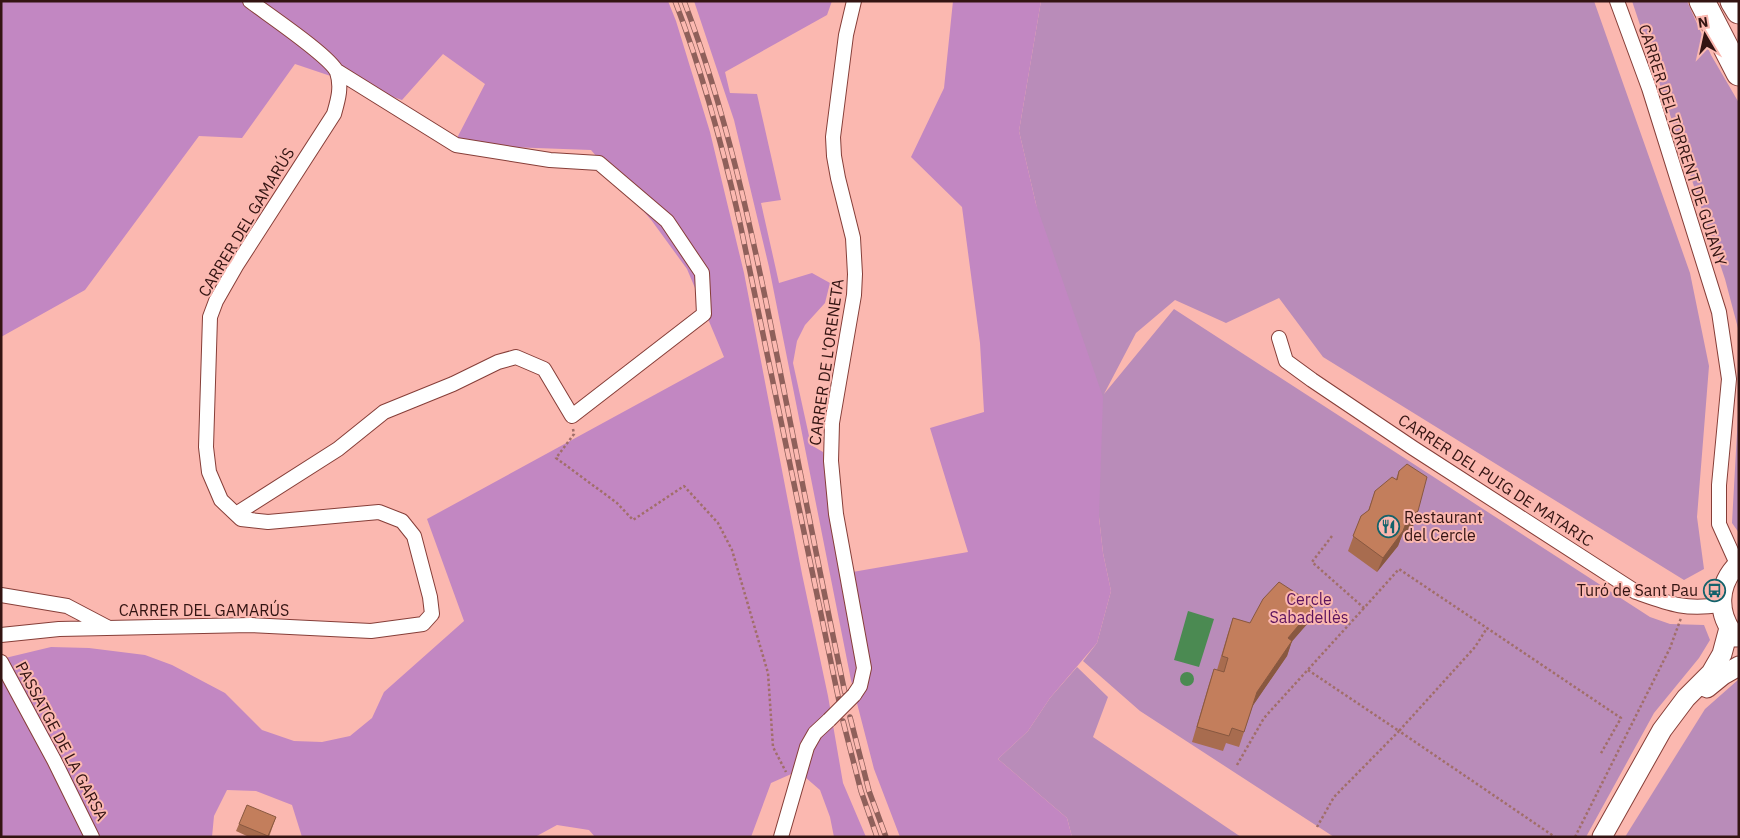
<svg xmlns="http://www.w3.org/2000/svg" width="1740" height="838" viewBox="0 0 1740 838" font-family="'IBM Plex Sans',sans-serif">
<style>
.green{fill:#b98cb9}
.forest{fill:#c287c2}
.water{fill:#4b8a52}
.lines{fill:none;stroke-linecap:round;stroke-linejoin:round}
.street-casing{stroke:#863e38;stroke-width:16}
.secondary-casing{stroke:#863e38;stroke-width:21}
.highway-casing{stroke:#863e38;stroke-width:27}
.path{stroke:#a16e69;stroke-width:2.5;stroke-dasharray:2.5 2.5;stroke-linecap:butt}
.street{stroke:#fff;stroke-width:14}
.secondary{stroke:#fff;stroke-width:19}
.highway{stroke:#fff;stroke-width:25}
.rail-casing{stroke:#8f605b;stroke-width:5.5}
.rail{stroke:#fbb8b0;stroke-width:4;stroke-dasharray:11;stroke-linecap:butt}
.street-bridge-casing{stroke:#863e38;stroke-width:16;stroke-linecap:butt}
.street-bridge{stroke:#fff;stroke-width:14}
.wall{fill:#a86c4f}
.shaded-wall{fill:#885840}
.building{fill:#c37e5c;stroke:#885840}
.labels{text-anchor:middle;stroke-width:4;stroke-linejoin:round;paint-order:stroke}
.street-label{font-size:16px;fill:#331412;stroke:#fbb8b0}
.poi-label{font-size:16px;fill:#331412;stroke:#fbb8b0;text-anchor:start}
.park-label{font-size:16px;fill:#5b135d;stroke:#fbb8b0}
</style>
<rect width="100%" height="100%" fill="#fbb8b0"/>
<path class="green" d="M1041,1h553l96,272 19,93 -12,151 7,52 -20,11 -361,-223 -44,-59 -53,25 -51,-23 -39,33 -32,61 70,-85 476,308 20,7 34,1 6,15 -11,18 -45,55 -68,124h-252l-194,-126 -57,-50 14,-18 14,-52 -8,-38 -4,-36 -63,-313 -17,-73z
M1632,1h55l24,54 28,48v229l-14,-53z
M1739,396v137l-7,-10z
M1077,667l31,30 -15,40 148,100h-169l-5,-19 -69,-59 30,-28 22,-33z
M1739,679v158h-114l80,-128z"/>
<path class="forest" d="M1,1h667l8,20 34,111 34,141 58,301 26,122 15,87 23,54h-32l-4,-20 -10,-27 -22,-19 -27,12 -20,54h-156l-6,-7 -32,-5 -22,12h-233l-10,-32 -36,-14 -29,-1 -13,26 -2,21h-211v-178l50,-12 38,1 56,7 27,10 53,28 37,37 32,11 28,1 28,-6 22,-18 12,-26 80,-71 -37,-102 297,-162 -37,-88 -35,-48 -61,-71 -135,-5 1,-7 28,-54 -42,-30 -41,46 -107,-36 -53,74 -43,-2 -114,154 -84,47z
M694,1h138l-5,14 -102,57 5,21 27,1 24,106 -20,3 18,80 33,-10 18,10 -5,20 -20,22 -8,16 -4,22 18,82 12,7 10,87 8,35 127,-22 -38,-124 54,-16 -4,-69 -18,-136 -51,-50 33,-69 9,-87h88l-22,130 17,73 67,193 -4,120 4,36 8,38 -14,52 -47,55 -22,33 -30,28 69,59 5,19h-172l-26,-68 -23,-89 -82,-413 -35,-147z"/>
<path class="water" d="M1188,611l26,8 -15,48 -25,-7z
M1180 679a7 7 0 1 1 14 0a7 7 0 1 1-14 0Z"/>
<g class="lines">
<defs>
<path id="street" d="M1617,1l32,87 70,224 10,67 -10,106v39l18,40
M1279,338l7,23 26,19 101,68 223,144c34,12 48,18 84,13
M236,514l102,-65 46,-37 69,-28 45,-22 18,-5 28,12 28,47 132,-102 -2,-41 -35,-52 -68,-58 -49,-3 -94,-15 -119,-74
M1,595l66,11 40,21
M1,635l58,-6 192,-4 120,6 52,-7 9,-10 -2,-17 -16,-61 -12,-15 -23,-9 -111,10 -27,-3 -20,-19 -12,-28 -3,-25 4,-130 6,-16 20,-35 98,-152c4,-14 8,-27 3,-42 -7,-16 -70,-58 -87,-71
M1,662l53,98 38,77
M854,695l6,-9 4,-18 -28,-154 -5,-53 1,-38 22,-128 1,-21 -2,-36 -15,-60 -4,-22 -1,-19 13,-102 8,-34
M781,837l26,-90 8,-14 14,-13"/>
<path id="secondary" d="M1736,637c-20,-23 -19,-53 3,-74
M1707,688l16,-13 16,-9
M1602,837l60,-107 24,-32 25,-25 11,-19 7,-26"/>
<path id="highway" d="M1702,1l37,72
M1733,1l6,10"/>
</defs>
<use href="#street" class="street-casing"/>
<use href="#secondary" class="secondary-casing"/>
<use href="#highway" class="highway-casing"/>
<path class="path" d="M573,429l1,5 -18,24 61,45 16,17 51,-34 34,37 14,27 36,123 5,74 13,25
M1332,536l-20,26 52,46 35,-39 222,149 -21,37
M1308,670l91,61 76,-84 12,-19
M1237,765l27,-47 100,-110
M1317,827l17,-30 65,-66 156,106
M1575,837l95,-189 11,-30"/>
<use href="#street" class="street"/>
<use href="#secondary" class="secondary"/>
<use href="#highway" class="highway"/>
<defs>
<path id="rail" d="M675,1c28,72 48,147 65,222l99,478
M684,1c42,110 67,225 90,340 24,118 46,235 71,352
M850,717l19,74 17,46
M843,721l18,70 16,46"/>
</defs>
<use href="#rail" class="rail-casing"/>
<use href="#rail" class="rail"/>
<defs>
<path id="street-bridge" d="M829,720l25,-25"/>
</defs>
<use href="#street-bridge" class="street-bridge-casing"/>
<use href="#street-bridge" class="street-bridge"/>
</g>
<path class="wall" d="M1399,471l19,40 -5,15 -10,7 -5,13 -21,26 -29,-21 13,-35 7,-5 7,-20 21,-12z
M1233,618l17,5h58l-16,18 -5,15 -34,49 -14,42 -13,-4 -3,8 -31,-9 17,-58 5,-15 3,1 11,-37z
M276,817l-7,20h-20l-13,-6 3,-7z"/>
<path class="shaded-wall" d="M1418,511l-5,15 -10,7 -5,13 -21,26 6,-14 25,-40z
M1313,608l-5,15 -26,30 6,-15z
M1292,641l-5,15 -35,51 5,-15z"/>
<path class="building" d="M1407,464l20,13 -9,34 -10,7 -5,13 -20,27 -30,-22 8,-20 8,-6 6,-19 17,-14 5,3 2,-9z
M1279,582l20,13 14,13 -25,30 4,3 -35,51 -13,40 -12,-4 -3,8 -32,-9 17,-58 10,3 4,-14 -6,-2 11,-38 17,5 13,-24z
M247,805l29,12 -8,19 -29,-12z"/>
<defs>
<symbol id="restaurant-ring" viewBox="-11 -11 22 22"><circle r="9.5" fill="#fbb8b0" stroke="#13626b" stroke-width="1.5"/><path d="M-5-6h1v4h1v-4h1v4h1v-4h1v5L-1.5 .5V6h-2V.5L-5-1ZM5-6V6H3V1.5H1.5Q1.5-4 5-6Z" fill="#13626b"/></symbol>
<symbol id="bus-ring" viewBox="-11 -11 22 22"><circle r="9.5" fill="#fbb8b0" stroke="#13626b" stroke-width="1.5"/><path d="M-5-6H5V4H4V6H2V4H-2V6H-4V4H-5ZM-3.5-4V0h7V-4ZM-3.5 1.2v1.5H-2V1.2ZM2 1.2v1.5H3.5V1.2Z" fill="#13626b"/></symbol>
</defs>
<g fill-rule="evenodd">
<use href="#restaurant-ring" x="1376" y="514" width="25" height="25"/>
<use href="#bus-ring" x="1702" y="578" width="25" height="25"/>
</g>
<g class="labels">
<g class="street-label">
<text transform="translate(1683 145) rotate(72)" y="6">CARRER DEL TORRENT DE GUIANY</text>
<text transform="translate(246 222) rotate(-59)" y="6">CARRER DEL GAMARÚS</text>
<text transform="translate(826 362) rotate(-82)" y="6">CARRER DE L'ORENETA</text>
<text transform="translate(1496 480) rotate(33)" y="6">CARRER DEL PUIG DE MATARIC</text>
<text x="204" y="616">CARRER DEL GAMARÚS</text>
<text transform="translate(62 741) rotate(62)" y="6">PASSATGE DE LA GARSA</text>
</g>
<g class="poi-label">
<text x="1404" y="523">Restaurant<tspan x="1404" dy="18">del Cercle</tspan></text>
<text x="1698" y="596" text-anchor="end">Turó de Sant Pau</text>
</g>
<g class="park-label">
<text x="1309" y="605">Cercle<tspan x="1309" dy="18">Sabadellès</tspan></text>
</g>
</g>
<rect width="1740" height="838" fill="none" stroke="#331412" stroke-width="5"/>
<g transform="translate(1705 35) rotate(351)" stroke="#fbb8b0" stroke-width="4" paint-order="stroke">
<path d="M0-4L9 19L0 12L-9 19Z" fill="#331412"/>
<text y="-8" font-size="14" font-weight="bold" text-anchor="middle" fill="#331412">N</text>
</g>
</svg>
